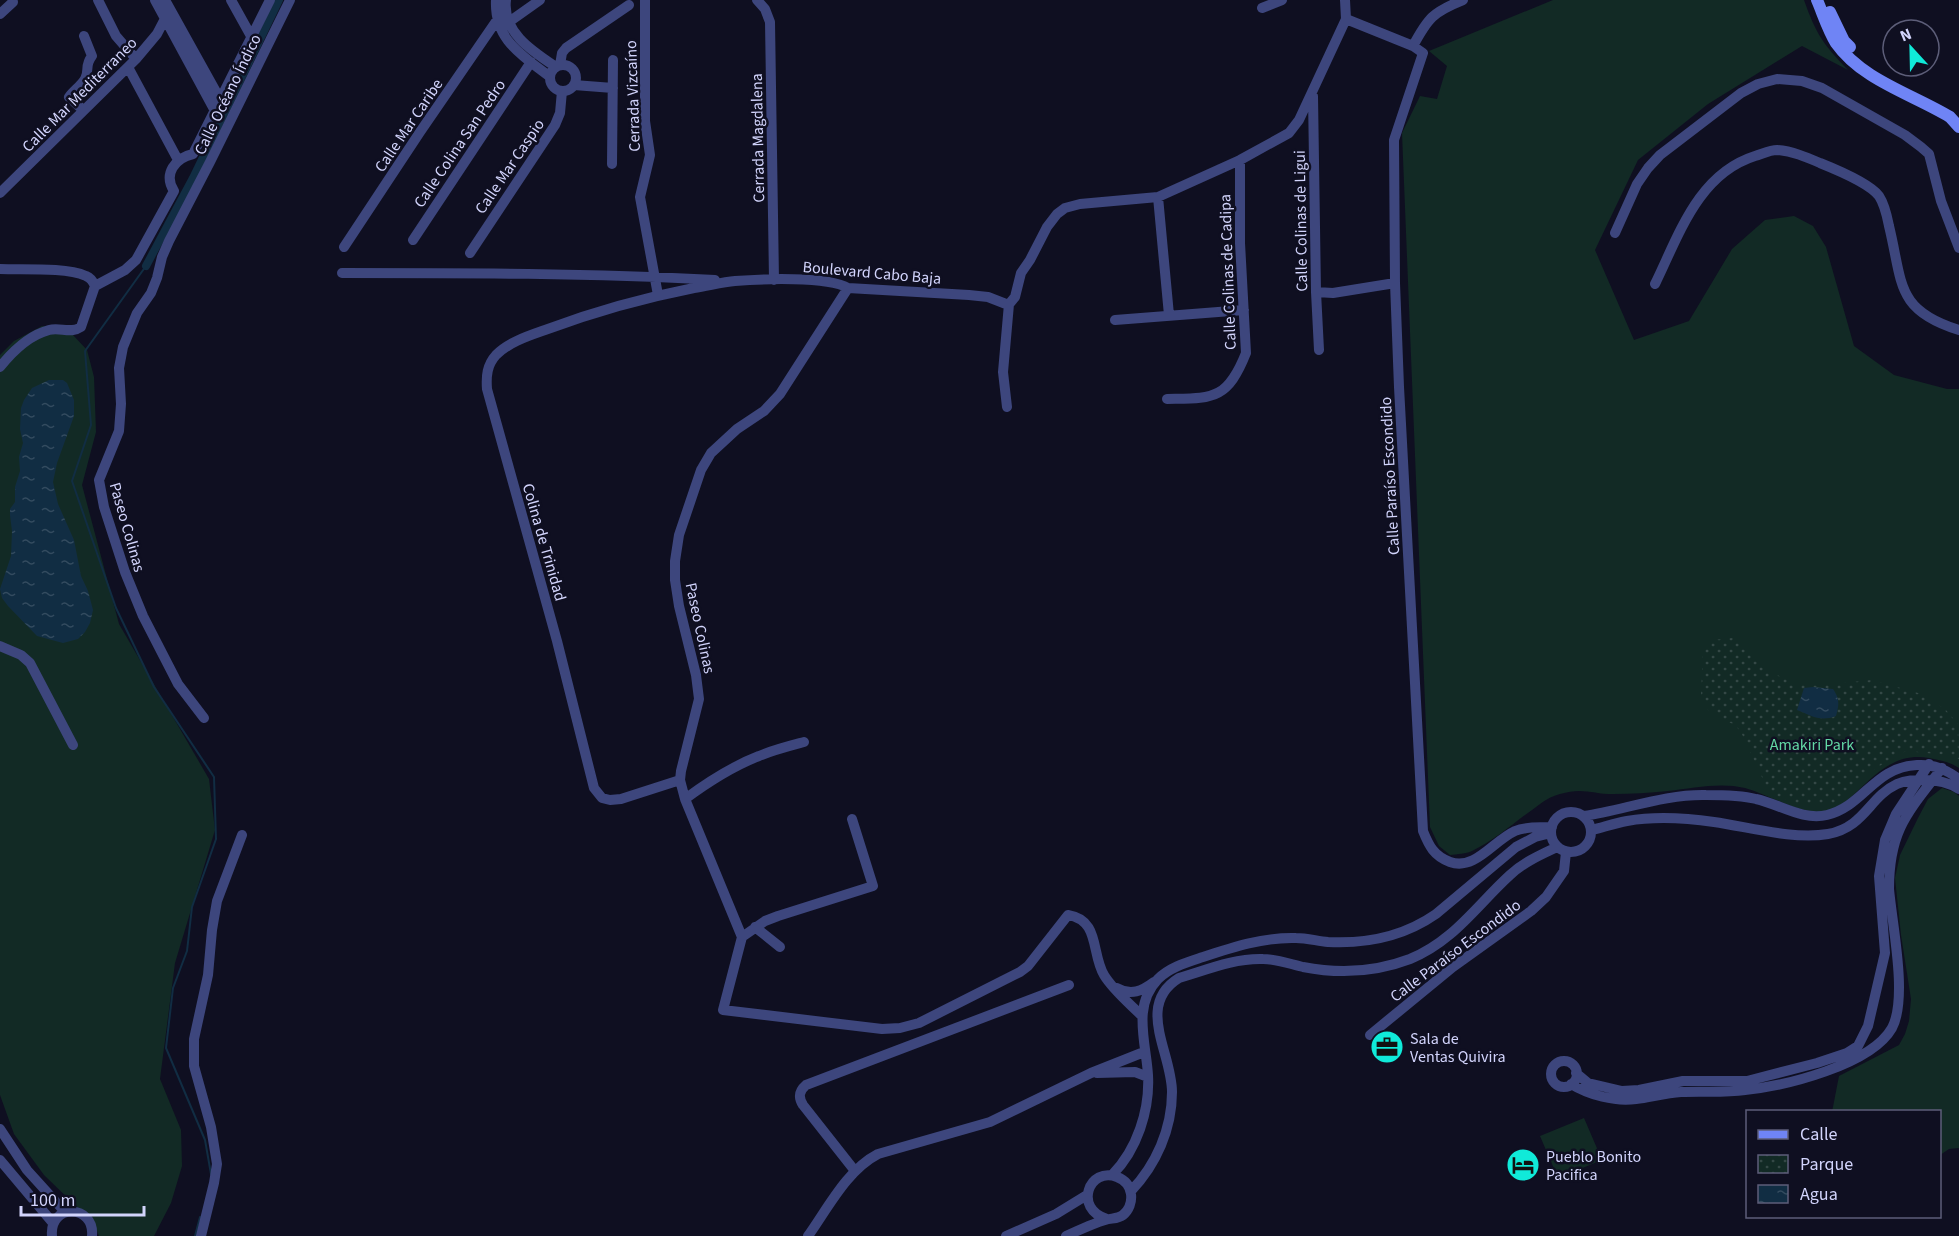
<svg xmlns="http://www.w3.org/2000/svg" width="1959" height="1236" viewBox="0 0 1959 1236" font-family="'Source Sans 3',sans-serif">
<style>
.grass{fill:#122a25}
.park{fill:url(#park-dots)}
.water{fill:url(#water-ripples)}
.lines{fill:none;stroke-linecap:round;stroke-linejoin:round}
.stream{stroke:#112d43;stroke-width:2}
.canal{stroke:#112d43;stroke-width:8}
.street{stroke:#3d467d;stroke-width:10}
.secondary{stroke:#6f84f5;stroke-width:12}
.labels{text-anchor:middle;stroke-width:5;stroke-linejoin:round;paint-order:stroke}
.street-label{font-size:16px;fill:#d2d4fc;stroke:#0f0f21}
.park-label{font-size:16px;fill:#63d7a5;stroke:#0f0f21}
.poi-label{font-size:16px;fill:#d2d4fc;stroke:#0f0f21;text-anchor:start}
</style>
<defs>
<pattern id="park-dots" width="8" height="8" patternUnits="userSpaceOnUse" patternTransform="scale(1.5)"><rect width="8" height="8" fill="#122a25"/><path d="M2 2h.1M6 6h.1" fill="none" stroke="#344846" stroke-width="1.8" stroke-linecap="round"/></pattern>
<pattern id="water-ripples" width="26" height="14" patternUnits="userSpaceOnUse" patternTransform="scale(1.5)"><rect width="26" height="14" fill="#112d43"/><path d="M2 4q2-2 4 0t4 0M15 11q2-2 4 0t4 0" fill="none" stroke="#334b5f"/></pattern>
</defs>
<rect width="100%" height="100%" fill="#0f0f21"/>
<path class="grass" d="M1553,0h251c12,34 19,44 44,70l-46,-24 -94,58 -70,56 -43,90 39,90 55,-19 43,-72 33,-29 29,-4 19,10 13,21 28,99 40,29 53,14h12v379c-9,-6 -19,-8 -30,-10 -55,-9 -72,54 -110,54 -25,-1 -50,-17 -74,-24 -24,-6 -52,0 -77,3 -18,2 -37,3 -55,3 -20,0 -31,-7 -53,0 -15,4 -23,13 -35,21 -16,12 -34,27 -53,36 -6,3 -15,3 -22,4l-11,-9 -9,-19 -28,-694 18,-37 17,3 10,-33 -18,-15z
M42,326l22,1 9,8 14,15 7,27 2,55 -14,53 37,139 90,155 6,51 -40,133 -15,116 21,51 1,36 -11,37 -17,33h-55l-8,-20 -14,-9 -33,-32 -30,-41 -14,-39v-740l14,-14z
M1942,788l12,4 5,4v352l-10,1 -9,6v-43h-108l7,-36 60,-31 6,-11 4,-13 2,-22 -10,-64 -6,-57 5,-23 18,-37 10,-19z
M1584,1118l18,42 -44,18 -18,-42z"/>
<path class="park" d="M1733,638l13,6 10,15 16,14 24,10 37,1 39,-4 46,13 27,16 13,15 1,35 -12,-4 -41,-4 -19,10 -18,12 -26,25 -12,6h-31l-21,-7 -12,-9 -26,-56 -7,-8 -13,-4 -14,-11 -6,-13 2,-49 10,-7z"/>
<path class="water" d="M49,380h14l4,3 7,17v16l-17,47 -4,19 5,22 16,36 7,36 7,15 5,19 -3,13 -5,9 -7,7 -15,4 -26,-7 -29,-30 -6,-8 -2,-9 11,-33 1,-25 -2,-16v-6l5,-7v-15l5,-16 -1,-14 4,-14 -3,-14 1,-21 3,-8 8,-12z
M1813,687l20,2c7,10 6,16 3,27 -16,6 -24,0 -39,-6l7,-22z"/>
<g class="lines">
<path class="stream" d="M146,266l-61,85 6,74 -19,56 44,127 38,79 60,90 2,62 -24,68 -5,44 -14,37 -7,60 39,92 6,34
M195,1236l5,-19"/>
<path class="canal" d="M146,266l47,-88 86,-178"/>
<path class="street" d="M98,0l18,36 20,23
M155,0l59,109
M165,0l55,99
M231,0l20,36
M496,0c-2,40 26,55 54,77
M506,0c-4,32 26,51 50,67
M645,0v121l5,34 -10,42 18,98
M757,0l8,9 5,13 4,258
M1262,8l20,-8
M0,14l13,-12
M1346,19l67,27 10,7 -29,87 1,143 4,104 24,444c6,15 11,25 27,31 25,9 43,-21 65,-31 12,-5 24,-3 37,-4
M509,22l31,-22
M1413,46c15,-28 20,-34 50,-46
M550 78a13 13 0 1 1 26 0a13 13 0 1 1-26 0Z
M560,65l2,-12 4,-5 63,-43
M128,67l50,93
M574,85l39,3
M1313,96l3,196 3,58
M83,110l-14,-13c4,-6 12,-11 16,-18 5,-9 -1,-13 7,-23l-8,-20
M612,164l1,-104
M174,191c-11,-17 1,-33 19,-37l77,-154
M0,193l136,-134 21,-25 13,-25
M1158,197l11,118
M1615,233l22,-49 11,-16 12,-13 81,-62 17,-9 19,-5 25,2 20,7 83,47 16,12 8,7 12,47 18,47
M413,240l118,-178
M344,247l76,-115 77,-112
M470,253l85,-128 5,-12 2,-22
M0,269c23,1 65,-2 86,7 5,2 7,5 9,10l-14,41c-10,7 -21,0 -32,3 -19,5 -37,22 -49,37
M342,273c124,0 249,0 373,7
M1655,284c24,-49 43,-110 100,-128 7,-2 15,-6 22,-6 15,1 29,7 43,13 15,6 50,21 59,33 6,9 8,20 10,30 14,57 6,84 70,104
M95,286l30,-16 11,-10 38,-69
M848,288l-68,106 -16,17 -27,18 -26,24 -10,17 -22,65 -4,26v19l4,26 17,69 3,24 -18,72 -1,9 5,19 57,138 -19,73 159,19 18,-1 19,-5 101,-51 8,-6 40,-51c32,5 23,38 36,60 9,15 25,28 38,41
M1316,292l17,1 62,-10
M1115,320l129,-10
M1167,399c45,-1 60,2 79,-46l-6,-110v-83
M1007,407l-4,-35 6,-68
M0,646l21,9 9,8 43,82
M204,718l-26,-34 -35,-68 -18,-44 -21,-65 -5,-27 20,-49 2,-27 -2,-36 4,-21 14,-34 14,-20 6,-15 5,-21 7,-16 41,-79 80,-162
M680,780l-59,19 -11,1 -8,-2 -8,-10 -37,-147 -70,-252c-1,-13 0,-24 9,-34 13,-13 32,-19 49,-25 48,-18 98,-32 149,-42 14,-2 28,-6 41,-7 25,-2 93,-5 113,7l121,7 19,2 18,7 4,-1 5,-6 6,-24 9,-13 17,-33 10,-13 8,-6 15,-4 78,-7 82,-37 49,-27 10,-13 47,-101 -1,-19
M685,799c23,-17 48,-33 74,-43 14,-6 30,-10 45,-14
M1551 832a20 20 0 1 1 40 0a20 20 0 1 1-40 0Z
M1584,816c40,-6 81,-22 122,-21 16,0 34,0 50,4 23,5 47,22 71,16 37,-9 47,-48 90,-50 17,-1 28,4 42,14
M1592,830c12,-3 24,-7 35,-9 29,-5 59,-3 87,1 35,5 79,18 114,12 37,-7 41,-37 69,-50 9,-4 18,-4 27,-4 13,0 24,2 35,9
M755,927l25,20
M742,937l23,-16 13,-5 95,-30 -21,-67
M1117,988c14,8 25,3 37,-6
M1370,1035l83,-68 78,-56 15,-14 18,-26 2,-19
M1551 1074a13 13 0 1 1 26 0a13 13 0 1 1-26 0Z
M1097,1073l38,-1 13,5
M1576,1073l12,10 34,8 17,-1 44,-9h64l70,-18 30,-10 11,-7 10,-20 17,-73 -6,-77 6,-36 11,-26 33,-50
M1571,1084c18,11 44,18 65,15 15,-2 30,-6 45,-7 21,-1 43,1 64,-2 40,-4 126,-25 147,-62 16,-30 0,-104 -3,-139 0,-59 19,-77 53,-121
M0,1129l27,41 38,42
M0,1160l53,63
M855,1171l-52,-66c-5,-8 -4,-14 3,-20l263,-100
M1112,1175c25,-25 38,-65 36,-100 -2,-33 -16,-69 10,-96 12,-12 30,-17 45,-22 30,-10 61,-20 93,-19 11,0 21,3 32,4 39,2 75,-5 108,-28l80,-67 19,-10 16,-4
M1131,1191c25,-26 41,-62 41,-99 0,-39 -37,-87 7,-114 27,-8 55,-20 84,-19 13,0 27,5 40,8 36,7 73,5 107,-8 44,-18 67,-54 100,-84 14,-13 30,-20 47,-28
M52,1236c-3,-33 43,-32 40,0
M201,1236l13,-53 3,-19 -6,-37 -17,-61v-27l14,-64 4,-45 5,-29 25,-66
M808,1236c20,-28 39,-66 70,-82l112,-32 101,-49 53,-21
M1006,1236l50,-22 31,-19
M1066,1236c13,-6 26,-12 39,-16 6,-2 13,-1 18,-5 6,-5 9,-13 8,-21 -1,-8 -6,-14 -14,-17 -28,-11 -44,32 -10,42"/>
<path class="secondary" d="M1817,0c6,14 11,30 19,43 26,37 76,51 114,74l9,10
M1830,12l14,29 6,6"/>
</g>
<defs>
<symbol id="office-disc" viewBox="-11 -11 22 22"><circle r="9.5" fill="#10ead9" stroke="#0f0f21"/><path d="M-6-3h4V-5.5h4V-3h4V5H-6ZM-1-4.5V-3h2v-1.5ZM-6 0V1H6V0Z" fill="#111"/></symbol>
<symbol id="hotel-disc" viewBox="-11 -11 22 22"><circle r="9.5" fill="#10ead9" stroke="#0f0f21"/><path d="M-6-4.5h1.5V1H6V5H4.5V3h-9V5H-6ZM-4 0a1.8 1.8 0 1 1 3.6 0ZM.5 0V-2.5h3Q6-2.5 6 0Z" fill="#111"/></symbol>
</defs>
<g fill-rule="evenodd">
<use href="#office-disc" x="1368" y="1028" width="38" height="38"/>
<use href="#hotel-disc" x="1504" y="1146" width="38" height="38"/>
</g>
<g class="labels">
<g class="street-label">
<text transform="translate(79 94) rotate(-45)" y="6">Calle Mar Mediterraneo</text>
<text transform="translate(227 94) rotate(-64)" y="6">Calle Océano Índico</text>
<text transform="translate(632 96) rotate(-92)" y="6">Cerrada Vizcaíno</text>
<text transform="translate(408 125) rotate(-56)" y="6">Calle Mar Caribe</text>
<text transform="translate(757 138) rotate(-91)" y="6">Cerrada Magdalena</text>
<text transform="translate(459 143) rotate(-56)" y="6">Calle Colina San Pedro</text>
<text transform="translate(509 166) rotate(-56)" y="6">Calle Mar Caspio</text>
<text transform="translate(1300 221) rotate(-91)" y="6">Calle Colinas de Ligui</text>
<text transform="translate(872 272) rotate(5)" y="6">Boulevard Cabo Baja</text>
<text transform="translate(1227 272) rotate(-92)" y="6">Calle Colinas de Cadipa</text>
<text transform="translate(1389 476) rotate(-93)" y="6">Calle Paraíso Escondido</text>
<text transform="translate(128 527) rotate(74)" y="6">Paseo Colinas</text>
<text transform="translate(545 542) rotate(74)" y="6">Colina de Trinidad</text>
<text transform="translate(701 628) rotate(78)" y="6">Paseo Colinas</text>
<text transform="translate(1455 950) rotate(-37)" y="6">Calle Paraíso Escondido</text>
</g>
<g class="park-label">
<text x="1812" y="750">Amakiri Park</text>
</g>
<g class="poi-label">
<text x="1410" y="1044">Sala de<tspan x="1410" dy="18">Ventas Quivira</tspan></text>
<text x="1546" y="1162">Pueblo Bonito<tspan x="1546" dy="18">Pacifica</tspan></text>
</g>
</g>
<rect x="1746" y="1110" width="195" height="108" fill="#0f0f21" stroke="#5d5e79" stroke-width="1.5"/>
<rect x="1758" y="1130" width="30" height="9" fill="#6f84f5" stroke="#5d5e79" stroke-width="1.5"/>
<text x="1800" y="1140" font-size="18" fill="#d2d4fc">Calle</text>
<rect x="1758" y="1155" width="30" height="18" fill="url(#park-dots)" stroke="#5d5e79" stroke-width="1.5"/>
<text x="1800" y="1170" font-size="18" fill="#d2d4fc">Parque</text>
<rect x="1758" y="1185" width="30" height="18" fill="url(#water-ripples)" stroke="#5d5e79" stroke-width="1.5"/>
<text x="1800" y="1200" font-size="18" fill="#d2d4fc">Agua</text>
<g transform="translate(1911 48) rotate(338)"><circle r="28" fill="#0f0f21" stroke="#5d5e79" stroke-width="1.5"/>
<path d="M0-4.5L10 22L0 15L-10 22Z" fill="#10ead9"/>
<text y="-9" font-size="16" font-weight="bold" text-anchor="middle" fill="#d2d4fc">N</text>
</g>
<path d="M21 1206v9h123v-9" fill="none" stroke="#d2d4fc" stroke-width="3"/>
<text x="30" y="1206" font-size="18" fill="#d2d4fc" stroke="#0f0f21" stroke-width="4.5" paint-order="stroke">100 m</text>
</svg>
